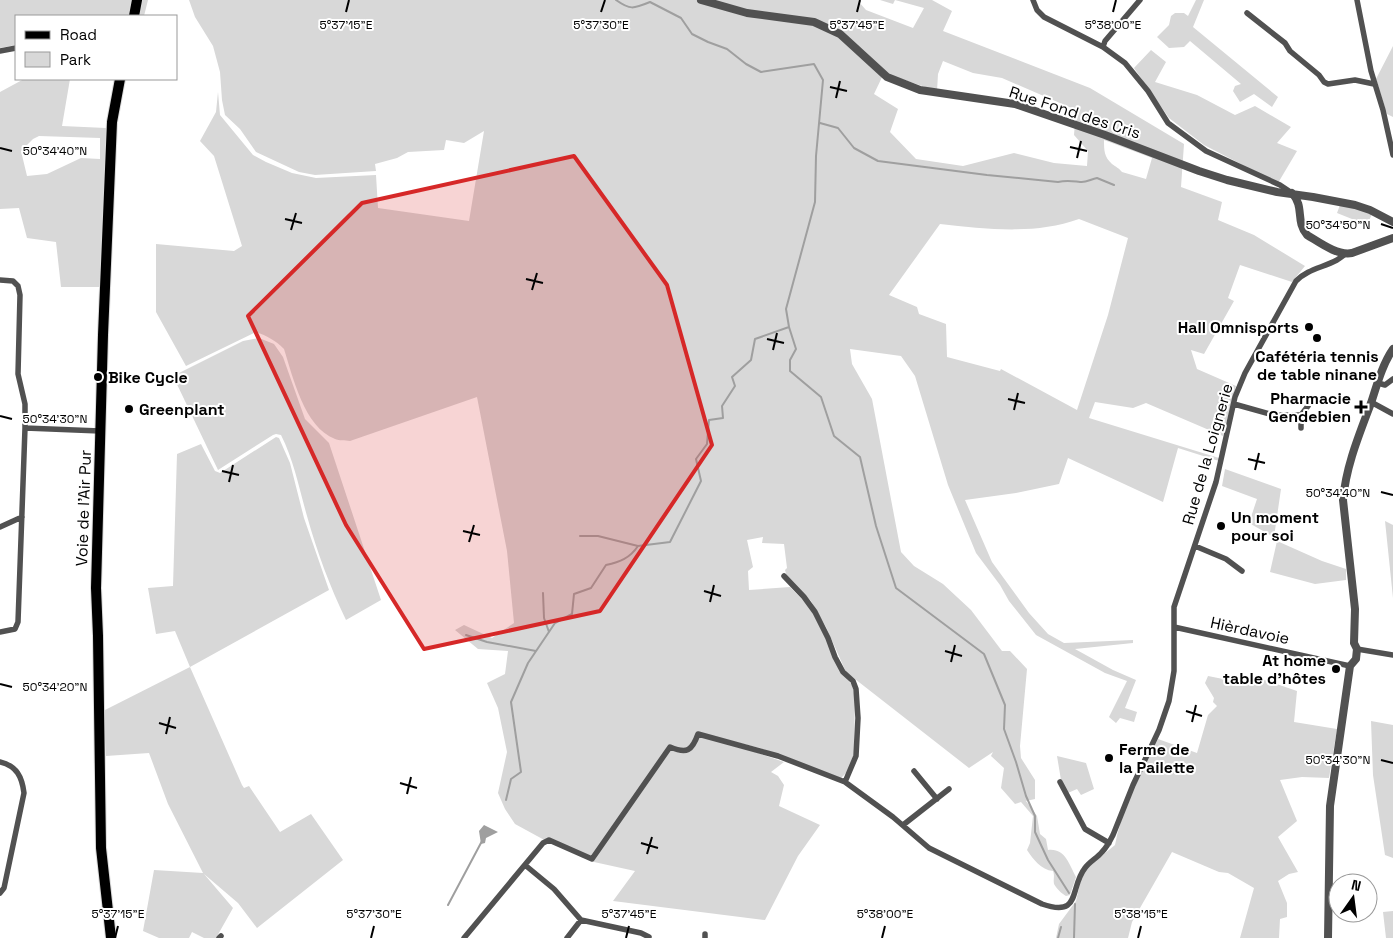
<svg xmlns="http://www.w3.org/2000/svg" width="1393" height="938" viewBox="0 0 1393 938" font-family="'Space Grotesk',sans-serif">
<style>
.green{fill:#d8d8d8;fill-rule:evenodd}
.water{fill:#9f9f9f}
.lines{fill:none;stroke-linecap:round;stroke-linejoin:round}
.stream{stroke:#9f9f9f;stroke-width:2}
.primary-casing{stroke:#dbdbdb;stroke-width:12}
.minor{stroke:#515151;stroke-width:5.5}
.tertiary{stroke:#515151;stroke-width:8}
.primary{stroke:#000;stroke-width:10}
.marked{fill:#d62828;fill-opacity:0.2;stroke:#d62828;stroke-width:4;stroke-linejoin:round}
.ticks{fill:none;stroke:#000;stroke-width:2}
.poi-dot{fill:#000;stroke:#fff;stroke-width:2}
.labels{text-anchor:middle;stroke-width:4;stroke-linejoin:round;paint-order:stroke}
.street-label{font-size:16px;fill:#000;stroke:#fff}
.poi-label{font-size:16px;font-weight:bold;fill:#000;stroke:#fff;text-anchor:start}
.ticks-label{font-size:12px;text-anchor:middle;fill:#000;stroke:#fff;stroke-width:4;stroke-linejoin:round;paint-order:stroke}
</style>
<rect width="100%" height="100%" fill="#fff"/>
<path class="green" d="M0,0h148l-4,16h-128v29l-16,3z
M189,0h670v2l7,8 47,18 11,-20 -29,-8 -2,4 -13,-4h52l20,11 -9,20 147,57 94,56 -3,43 41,15 -4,18 36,15 51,31 -13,16 -52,-17 -12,33 6,3 -30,53 -13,-4 6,19 39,17 -13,50 -77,-33 -13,5 -38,-6 -6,16 130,40v3l-41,-13 -15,54 -95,-44 -9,26 -43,9 -51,7 27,62 37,51 19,21 16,9 69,-3v3l-58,6 38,21 23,10 -11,28 12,4 -3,10 -14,-4 -4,5 -7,-6 18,-36 -22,-8 -69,-38 -27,-34 -9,-16 -24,-32 -28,-68 -33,-109 -14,-20 -51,-7 2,15 20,35 29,153 13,14 29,18 28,26 31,41h8l17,18 -7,77 1,12 14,22v19l-9,2 11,15 3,18 6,5 2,11c17,-2 21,14 28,27l-6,18 -4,1c-4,-2 -10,-8 -12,-12 -1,-5 1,-8 -1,-13 -12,-1 -20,-12 -26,-21l3,-7 3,-27 -12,-14 -6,2 -14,-16 3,-20 -13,-12 2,-4 -24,16 -123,-96 -20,-45 -15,-26 -24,-24 -2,-7 2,-2 -3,-24 -22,-1 1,-6 -16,3 6,27 -5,4 1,19 41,-3 23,24 30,63 9,11 3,13 -1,57 -7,17 -6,6 -81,-30 -60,-15 84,29 -13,10 7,4 6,9 -5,21 41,19 -22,31 -33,64 -152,-19 22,-30 -41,-9 -46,-20 -33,-18 -10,-15 -7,-16 9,-41 -9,-44 -11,-25 18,-9 3,-23 -30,-2 -23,-19 9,-5 28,13 22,-15 -7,-72 -30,-154 -127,44c-5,-1 -11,0 -15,-2 -31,-12 -42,-62 -51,-90 -9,-9 -17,-13 -28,-17l-70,34 -30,-54v-68l78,7 8,-5 -28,-90 -14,-15 16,-29 2,-20 2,23 33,40 13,7 26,11 24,5 60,-3 2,33 91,13 15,-90 -20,12 -18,-3 -2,10 -36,2 -11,6 -22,6 1,7 -61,4 -16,-3 -43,-20 -16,-23 -15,-14 -3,-15 -2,-28 -7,-26 -18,-29zM943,61l30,12 29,5 74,32 -2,25 14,16 -1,15 -33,-3 -40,-10 -51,13 -47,-7 -26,-27 8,-23 -24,-15 10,-21 53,18 1,-17zM1104,140l48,18 -6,21 -24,-7c-3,-4 -6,-5 -10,-8 -8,-7 -8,-14 -8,-24zM1079,219l49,19 -20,77 -31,95 -76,-41 -1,2 -53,-14 -1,-33 -27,-10 -2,-7 -28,-12 51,-71c47,5 94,11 139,-5z
M1196,0h8l-11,27 85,70 -6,10 -18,-13 -14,8 -7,-11 2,-5 6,-2 -51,-43 -6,6 -15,1 -12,-11 12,-12 2,-9 4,-3h9l4,3z
M1393,46v71l-6,-3 -11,-35z
M1151,50l15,12 -11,20 42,13 38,20 20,-9 36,21 -14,16 20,8 -19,32 -74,-38 -35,-27 -35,-50z
M24,79h46l-8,47 44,2 8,-49h12l-9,36 -16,172h-40l-5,-45 -29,-4 -8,-30 -19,1v-117zM39,136l61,2v21l-19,-1 -34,16 -20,2 -6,-25 12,-12z
M1340,205l16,3 16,6 -5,11 -30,-12z
M259,338l15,6 9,13 22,62 24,24 52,157 -35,20c-16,-33 -29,-68 -39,-104 -8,-28 -13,-55 -26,-81l-5,-1 -3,1 -55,35 -45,-94 70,-35z
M276,437l3,1 11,25 14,55 25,72 -139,77 52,118 2,3 5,-2 31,46 31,-18 32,46 -86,68 -19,-25 -34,-29 29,34 -17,30h-12l-12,-6 -3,6h-30l-16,-7 11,-61 49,3 -35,-69 -19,-51 -43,3 -3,-45 87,-44 -15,-36 -19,3 -8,-46 25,-2 4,-132 24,-10 14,27 5,2z
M1225,469l56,20 -7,48 -25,-14 8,-24 -35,-13z
M1385,521l8,4v73z
M1277,541l45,20 24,8v11l-31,4 -45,-12z
M1208,676l45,9v-9l44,15 -3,31 43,7 -8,49 -27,-1 -22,3 17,41 -19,16 20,35 -9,2 -11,7 9,22v14l-7,2 -1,19h-39l14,-50 -26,-15 -9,-1 -47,-20 -40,70 -4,16h-72l3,-14 17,-23 6,-26 6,-8 27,-22c7,-37 26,-73 43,-106l39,14 11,-38 9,-9 -4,-4 1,-4 -9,-15z
M1371,721l22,4v140v-7l-8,-3 -12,-80z
M1057,756l29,7 8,26 -13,6 -4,-6 -9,4 -7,-13z
M1393,911v27h-7l-3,-26z"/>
<path class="water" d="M484,825l14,7 -12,6 -1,5 -4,1 -2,-13z"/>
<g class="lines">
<path class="stream" d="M820,123l18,5 16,20 24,13 109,14 71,7c9,-2 13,-1 22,0 6,1 11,-3 17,-4l17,7
M789,327l7,22 -6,11v11l31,26 13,39 26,21 16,69 20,62 88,66 21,51 -1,24 12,33 10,34 9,20v16l13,28 21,33
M580,536h18l40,10
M543,593l1,25 5,14
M466,635l21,7 49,9
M506,800l5,-21 10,-7 -10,-70 17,-39 27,-40 17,-9 2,-20 17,-6 15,-23c14,-3 24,-7 32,-19l32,-4 31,-61 -5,-22 11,-15 2,-24 14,-2 -1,-12 13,-20 -3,-9 19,-17 4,-21 34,-12 -3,-18 29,-107 1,-46 7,-76 -9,-16 -53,8 -15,-8 -19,-15 -19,-7 -16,-8 -11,-16 -31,-16c-17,7 -20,8 -34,-2
M448,905l34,-64
M1058,938l3,-11
M1074,938l1,-34"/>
<defs>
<path id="primary" d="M134,16l3,-16
M111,938l-10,-90 -3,-212 -2,-48 7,-253 9,-213 8,-43"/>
</defs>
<use href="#primary" class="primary-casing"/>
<path class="minor" d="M1033,0l4,10 7,7 59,30 22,16 23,28 20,32 38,28 74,34 12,8
M1357,0l14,71 12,39 10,45
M1247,13l38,30 5,8 29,24 5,7 4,2 27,-4 19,4
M1103,47l2,-6 35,-41
M0,51l16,-3
M0,280l13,1 5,5 2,9 -2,79 7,30v24l-7,194 -3,7 -15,3
M1378,383l7,2 8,-6
M1371,402l22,12
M1234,404l39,11h28
M25,428l75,3
M1301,428v-13l7,-9
M0,527l22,-10
M1195,546l31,13 16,12
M784,576l20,21 11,15 13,26 7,19 8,15 10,9 3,8 2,29 -2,38 -11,26
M1174,627l176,39
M1357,649l36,6
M0,762c17,4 22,15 24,31l-20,95 -4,5
M914,771l23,28
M1060,782l25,47 24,14
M903,825l46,-36
M525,865l29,24 27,31 60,13 8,4
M219,938l2,-2
M464,938l79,-95 6,-3 43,19 78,-112c17,7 22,4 28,-13l80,22 67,26 48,35 36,31 113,56c40,14 27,-16 43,-36 4,-6 12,-10 17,-16 5,-5 8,-11 11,-17l20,-50 26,-55 10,-29 5,-30v-64l42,-125 19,-85 10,-24 51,-92c12,-12 26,-13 41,-21 3,-2 7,-5 10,-7
M567,938l14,-18
M705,938v-4"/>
<path class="tertiary" d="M701,0l46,13 67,9 26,12 47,43 33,13 95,14 90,31 94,36 28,9 50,12 36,5 42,8 15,5 23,12
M1292,193c13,14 3,28 15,42 12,7 30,21 45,18l41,-15
M1328,938l2,-132 20,-140 6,-7 1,-10 -3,-6 1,-34 -12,-109c3,-34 16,-65 28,-97 6,-18 11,-38 22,-54"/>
<use href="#primary" class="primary"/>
</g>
<path class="marked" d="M574,156l93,129 45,160 -112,166 -176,38 -78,-124 -98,-209 114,-113z"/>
<path class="ticks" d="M346,12l3,-12M601,12l4,-12M857,12l3,-12M1113,12l3,-12M830,87l17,4M836,98l4,-17M1070,147l17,4M0,148l12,3M1077,158l4,-17M285,219l17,4M1381,224l12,4M291,230l5,-17M526,279l17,4M532,290l5,-17M767,339l17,4M773,350l4,-17M1008,399l17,4M1014,410l4,-17M0,416l12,3M1248,459l17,4M1255,470l4,-17M222,471l17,4M229,482l4,-17M1381,492l12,3M463,531l17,4M469,542l5,-17M704,591l17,5M710,602l4,-17M945,651l17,5M951,662l4,-17M0,684l12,3M1186,711l16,5M1192,722l4,-17M159,723l17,5M166,734l4,-17M1381,760l12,3M400,783l17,5M407,794l4,-17M641,843l17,5M647,854l5,-17M115,938l3,-12M371,938l3,-12M626,938l3,-12M882,938l3,-12M1138,938l3,-12"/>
<g class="poi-dot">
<circle cx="1309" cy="327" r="5"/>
<circle cx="1317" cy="338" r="5"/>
<circle cx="98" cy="377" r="5"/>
<path d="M1358.5 399.5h5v5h5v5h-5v5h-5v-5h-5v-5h5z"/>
<circle cx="129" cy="409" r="5"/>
<circle cx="1221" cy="526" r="5"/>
<circle cx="1336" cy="669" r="5"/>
<circle cx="1109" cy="758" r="5"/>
</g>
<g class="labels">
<g class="street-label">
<text transform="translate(1075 112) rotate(18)" y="6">Rue Fond des Cris</text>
<text transform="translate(1207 454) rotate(-74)" y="6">Rue de la Loignerie</text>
<text transform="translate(83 508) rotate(-88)" y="6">Voie de l'Air Pur</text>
<text transform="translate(1250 630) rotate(12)" y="6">Hièrdavoie</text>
</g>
<g class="poi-label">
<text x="1299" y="333" text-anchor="end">Hall Omnisports</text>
<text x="1317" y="362" text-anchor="middle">Cafétéria tennis<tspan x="1317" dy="18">de table ninane</tspan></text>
<text x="108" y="383">Bike Cycle</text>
<text x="1351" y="404" text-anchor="end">Pharmacie<tspan x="1351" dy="18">Gendebien</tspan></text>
<text x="139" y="415">Greenplant</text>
<text x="1231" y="523">Un moment<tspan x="1231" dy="18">pour soi</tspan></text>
<text x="1326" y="666" text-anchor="end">At home<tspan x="1326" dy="18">table d'hôtes</tspan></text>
<text x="1119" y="755">Ferme de<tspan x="1119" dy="18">la Pailette</tspan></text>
</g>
</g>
<g class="ticks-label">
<text x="346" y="29">5°37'15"E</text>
<text x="601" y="29">5°37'30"E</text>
<text x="857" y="29">5°37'45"E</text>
<text x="1113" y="29">5°38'00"E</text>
<text x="55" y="155">50°34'40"N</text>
<text x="1338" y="229">50°34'50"N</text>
<text x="55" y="423">50°34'30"N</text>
<text x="1338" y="497">50°34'40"N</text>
<text x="55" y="691">50°34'20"N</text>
<text x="1338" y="764">50°34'30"N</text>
<text x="118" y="918">5°37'15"E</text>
<text x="374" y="918">5°37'30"E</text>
<text x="629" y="918">5°37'45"E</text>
<text x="885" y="918">5°38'00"E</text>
<text x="1141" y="918">5°38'15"E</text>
</g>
<rect x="15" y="15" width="162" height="65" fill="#ffffff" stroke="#999999"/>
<rect x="25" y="31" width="25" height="8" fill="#000000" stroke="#999999"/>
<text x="60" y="40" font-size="15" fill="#000000">Road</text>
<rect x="25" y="52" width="25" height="15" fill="#d8d8d8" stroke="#999999"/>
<text x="60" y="65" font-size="15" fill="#000000">Park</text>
<g transform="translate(1353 898) rotate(14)"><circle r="24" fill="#ffffff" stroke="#999999"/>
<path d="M0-4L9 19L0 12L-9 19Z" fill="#000000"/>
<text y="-8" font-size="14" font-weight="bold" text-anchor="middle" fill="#000000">N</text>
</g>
</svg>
